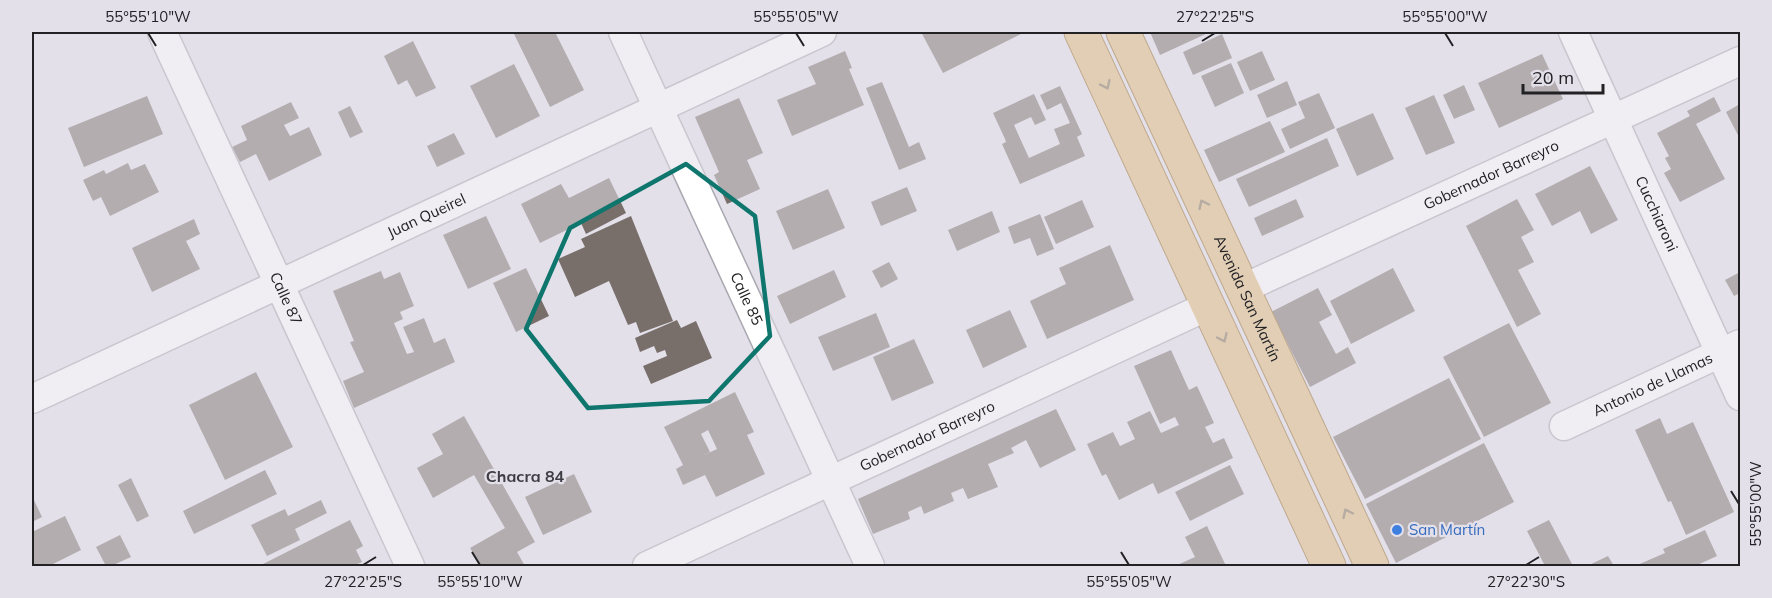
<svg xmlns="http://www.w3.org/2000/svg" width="1772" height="598" viewBox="0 0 1772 598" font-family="Mulish,sans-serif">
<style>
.building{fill:#786f6b;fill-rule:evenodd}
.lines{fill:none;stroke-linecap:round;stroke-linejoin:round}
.street-casing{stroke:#a9a7af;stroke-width:31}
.primary-casing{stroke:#90661e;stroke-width:35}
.street{stroke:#fff;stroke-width:28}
.primary{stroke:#e0b976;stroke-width:33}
.oneway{stroke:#816e4e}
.marked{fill:none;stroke:#0f766e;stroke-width:4.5;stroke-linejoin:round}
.ticks{fill:none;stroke:#222225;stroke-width:2}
.shop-dot{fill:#3f7fe0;stroke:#e3e0ea;stroke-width:2}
.labels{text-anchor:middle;stroke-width:4.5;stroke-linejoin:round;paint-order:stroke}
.street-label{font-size:15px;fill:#222225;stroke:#e3e0ea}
.shop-label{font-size:15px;fill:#366cbe;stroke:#e3e0ea;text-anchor:start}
.neighbourhood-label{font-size:16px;font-weight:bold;fill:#3f3d44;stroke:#e3e0ea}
.neatline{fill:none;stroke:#222225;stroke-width:2}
.ticks-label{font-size:15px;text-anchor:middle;fill:#222225}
</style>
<rect width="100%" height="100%" fill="#e3e0ea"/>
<path class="building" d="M513,32h42l29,58 -34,17z
M921,32h104l-82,41z
M1150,32h57l1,1 -48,22z
M1222,34l10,24 -39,17 -10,-23z
M413,41l23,47 -20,9 -9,-17 -9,5 -14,-29z
M845,51l7,17 -3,1 15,36 -72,31 -15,-36 39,-16 -8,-17z
M1262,51l13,29 -25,11 -13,-29z
M1542,54l21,45 -64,29 -21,-45z
M1231,63l13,30 -29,14 -14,-31z
M514,64l26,52 -44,22 -26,-52z
M1287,81l10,24 -30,13 -10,-23z
M882,82l27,65 10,-5 7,17 -27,11 -33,-82z
M1464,85l11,25 -21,9 -11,-24z
M1060,86l22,48 -5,3 8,19 -65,28 -18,-40 4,-2 -1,-3 -12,-26 41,-19 12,26 -11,5 -4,-8 -17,8 15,33 31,-14 -6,-15 16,-6 -9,-20 -14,7 -7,-15z
M1319,93l16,35 -45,21 -9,-20 24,-11 -7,-16z
M1434,95l21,48 -29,12 -21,-47z
M147,96l16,38 -79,33 -16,-39z
M1714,97l7,14 -25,13 29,55 -45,23 -16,-29 7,-4 -6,-11 4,-2 -12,-23 33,-17 -3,-5z
M739,98l24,55 -16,7 13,29 -33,15 -13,-29 5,-3 -24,-55z
M291,102l8,16 -15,7 6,11 19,-9 13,28 -53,26 -13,-27 -16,8 -8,-15 15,-7 -6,-14z
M1740,104v35l-14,-27z
M350,106l13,26 -13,6 -12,-26z
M1373,113l21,46 -37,17 -21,-47z
M1270,121l15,31 -66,30 -15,-32z
M454,133l11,21 -28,13 -10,-21z
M1327,138l12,28 -90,41 -13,-28z
M128,163l3,7 14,-6 14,28 -49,24 -9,-19 -8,4 -10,-21 21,-10 2,4z
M1590,166l28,54 -27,14 -11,-23 -28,15 -17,-32z
M609,178l17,35 -40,21 -5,-11 -41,20 -19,-39 40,-20 8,14z
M907,187l10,24 -36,15 -10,-24z
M828,189l17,39 -52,22 -17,-39z
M1296,199l8,18 -42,19 -8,-18z
M1517,199l17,31 -13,7 13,25 -16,8 23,44 -24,13 -51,-101z
M1082,200l12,27 -38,17 -12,-27z
M992,211l8,21 -43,19 -9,-21z
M1040,214l14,35 -17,7 -7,-18 -16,6 -6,-17z
M486,216l25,53 -43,20 -25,-54z
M631,216l42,105 -33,12 -4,-11 -8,3 -19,-44 -34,16 -17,-38 27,-12 -4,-8z
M194,219l6,15 -14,7 14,28 -48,23 -20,-44z
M1110,245l24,55 -87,39 -17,-38 36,-17 -7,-16z
M889,262l9,17 -17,9 -9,-17z
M526,268l23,48 -33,16 -23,-49z
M1393,268l22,43 -64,33 -21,-43z
M834,270l12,27 -56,27 -13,-28z
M381,271l3,8 16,-7 14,34 -14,6 3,7 -9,4 13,31 7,-2 -11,-25 21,-9 10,25 11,-5 10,24 -101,46 -11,-27 21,-9 -14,-30 4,-1 -21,-50z
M1740,272v21l-6,3 -9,-16z
M1318,288l14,27 -13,7 17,32 12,-7 8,16 -46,24 -39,-75z
M1010,310l17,37 -44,21 -17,-38z
M876,313l14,34 -57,24 -15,-34z
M677,320l4,8 15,-7 16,37 -61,26 -8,-18 24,-10 -2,-6 -8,3 -3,-7 -14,6 -5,-14z
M1509,323l42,80 -67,34 -41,-80z
M914,339l20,44 -42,18 -19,-44z
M1171,350l18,40 8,-4 17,37 -9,4 8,16 11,-5 9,20 -75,36 -5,-11 -34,17 -13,-26 -4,2 -15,-32 26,-12 7,14 15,-7 -8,-17 23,-11 11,22 18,-8 -4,-8 -15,7 -26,-58z
M256,372l37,75 -68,33 -36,-75z
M1449,378l32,61 -116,60 -32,-62z
M735,392l19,40 -7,3 18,39 -49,23 -11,-22 -22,10 -7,-16 7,-4 -19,-38zM708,430l9,19 -15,7 8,-4 -9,-18z
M1056,409l20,41 -36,18 -14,-28 -15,8 3,5 -26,11 10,23 -30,12 -5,-11 -12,5 3,8 -30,13 -3,-8 -13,6 2,7 -37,15 -15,-35z
M464,416l71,126 -18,10 8,14h-44l-11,-18 35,-20 -31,-53 -41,23 -16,-30 26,-14 -11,-20z
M1660,418l7,16 26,-12 41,90 -48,23 -15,-34 -3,1 -33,-72z
M1484,443l30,59 -118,61 -30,-59z
M1230,465l14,29 -54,27 -15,-29z
M265,470l12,24 -83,40 -11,-23z
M574,474l18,38 -49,23 -18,-38z
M131,478l18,38 -12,6 -19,-37z
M32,496l10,21 -10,5z
M321,500l6,13 -32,16 5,11 -33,16 -16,-31 34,-16 3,7z
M65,516l16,34 -32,16h-17v-34z
M350,520l13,26 -7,4 6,12 -9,4h-89l-1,-2z
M1549,520l24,46h-28l-18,-35z
M1207,526l19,40h-51l20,-9 -10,-20z
M1705,530l12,26 -22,10h-60l30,-13 -2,-4z
M120,535l11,22 -20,9h-5l-10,-19z
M1608,556l6,10h-27z"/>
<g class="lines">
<defs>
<g id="street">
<path id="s1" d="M162,32l248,534"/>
<path id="s2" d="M623,32l247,534"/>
<path id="s3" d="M1573,32l167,364"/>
<path id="s4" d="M1242,289l498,-228"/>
<path id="s5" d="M32,399l790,-367"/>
<path id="s6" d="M1564,426l176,-82"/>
<path id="s7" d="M647,566l561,-260"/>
</g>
<g id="primary">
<path d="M1081,32l248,534"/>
<path id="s8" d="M1123,32l249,534"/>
</g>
</defs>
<use href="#street" class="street-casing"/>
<use href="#primary" class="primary-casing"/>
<use href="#street" class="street"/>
<use href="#primary" class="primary"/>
</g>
<defs><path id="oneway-chevron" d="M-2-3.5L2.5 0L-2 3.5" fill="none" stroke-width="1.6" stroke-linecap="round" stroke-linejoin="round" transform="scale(1.5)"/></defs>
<g class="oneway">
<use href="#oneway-chevron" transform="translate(1106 85) rotate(65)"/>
<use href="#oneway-chevron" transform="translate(1203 204) rotate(-115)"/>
<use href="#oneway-chevron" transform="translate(1223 338) rotate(65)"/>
<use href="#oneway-chevron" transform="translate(1347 513) rotate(-115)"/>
</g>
<path d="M0 0H1772V598H0ZM686,164l69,52 15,120 -61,65 -121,7 -62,-79 44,-101z" fill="#e3e0ea" fill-opacity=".55" fill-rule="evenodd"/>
<path class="marked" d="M686,164l69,52 15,120 -61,65 -121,7 -62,-79 44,-101z"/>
<path class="ticks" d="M148,33l8,13M796,33l8,13M1445,33l8,13M1202,41l13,-8M1731,491l8,13M472,552l8,13M1121,552l8,13M363,565l13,-8M1526,565l13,-8"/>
<circle class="shop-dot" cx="1397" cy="530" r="6"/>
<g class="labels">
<g class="street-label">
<text dy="5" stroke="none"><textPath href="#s4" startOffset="274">Gobernador Barreyro</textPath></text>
<text dy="5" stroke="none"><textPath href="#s3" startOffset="200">Cucchiaroni</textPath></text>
<text dy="5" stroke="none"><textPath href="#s5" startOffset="435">Juan Queirel</textPath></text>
<text dy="5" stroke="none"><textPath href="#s1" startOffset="294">Calle 87</textPath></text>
<text dy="5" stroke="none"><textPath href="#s2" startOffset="294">Calle 85</textPath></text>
<text dy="5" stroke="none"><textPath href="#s8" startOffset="294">Avenida San Martín</textPath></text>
<text dy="5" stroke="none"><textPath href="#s6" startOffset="98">Antonio de Llamas</textPath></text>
<text dy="5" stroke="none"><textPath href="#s7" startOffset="309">Gobernador Barreyro</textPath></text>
</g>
<g class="shop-label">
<text x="1409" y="535">San Martín</text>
</g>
<g class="neighbourhood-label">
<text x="525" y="482">Chacra 84</text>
</g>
</g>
<rect width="1772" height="598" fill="none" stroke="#e3e0ea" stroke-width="66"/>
<path d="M1523 84v9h80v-9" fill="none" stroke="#222225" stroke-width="3"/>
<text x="1532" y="84" font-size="18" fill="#222225" stroke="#e3e0ea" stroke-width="4.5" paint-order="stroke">20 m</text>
<rect x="33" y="33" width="1706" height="532" class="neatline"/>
<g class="ticks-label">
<text x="148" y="22">55°55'10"W</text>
<text x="796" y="22">55°55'05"W</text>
<text x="1215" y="22">27°22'25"S</text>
<text x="1445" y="22">55°55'00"W</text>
<text transform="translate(1756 504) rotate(-90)" y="5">55°55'00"W</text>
<text x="363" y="587">27°22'25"S</text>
<text x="480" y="587">55°55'10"W</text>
<text x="1129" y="587">55°55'05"W</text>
<text x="1526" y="587">27°22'30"S</text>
</g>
</svg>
